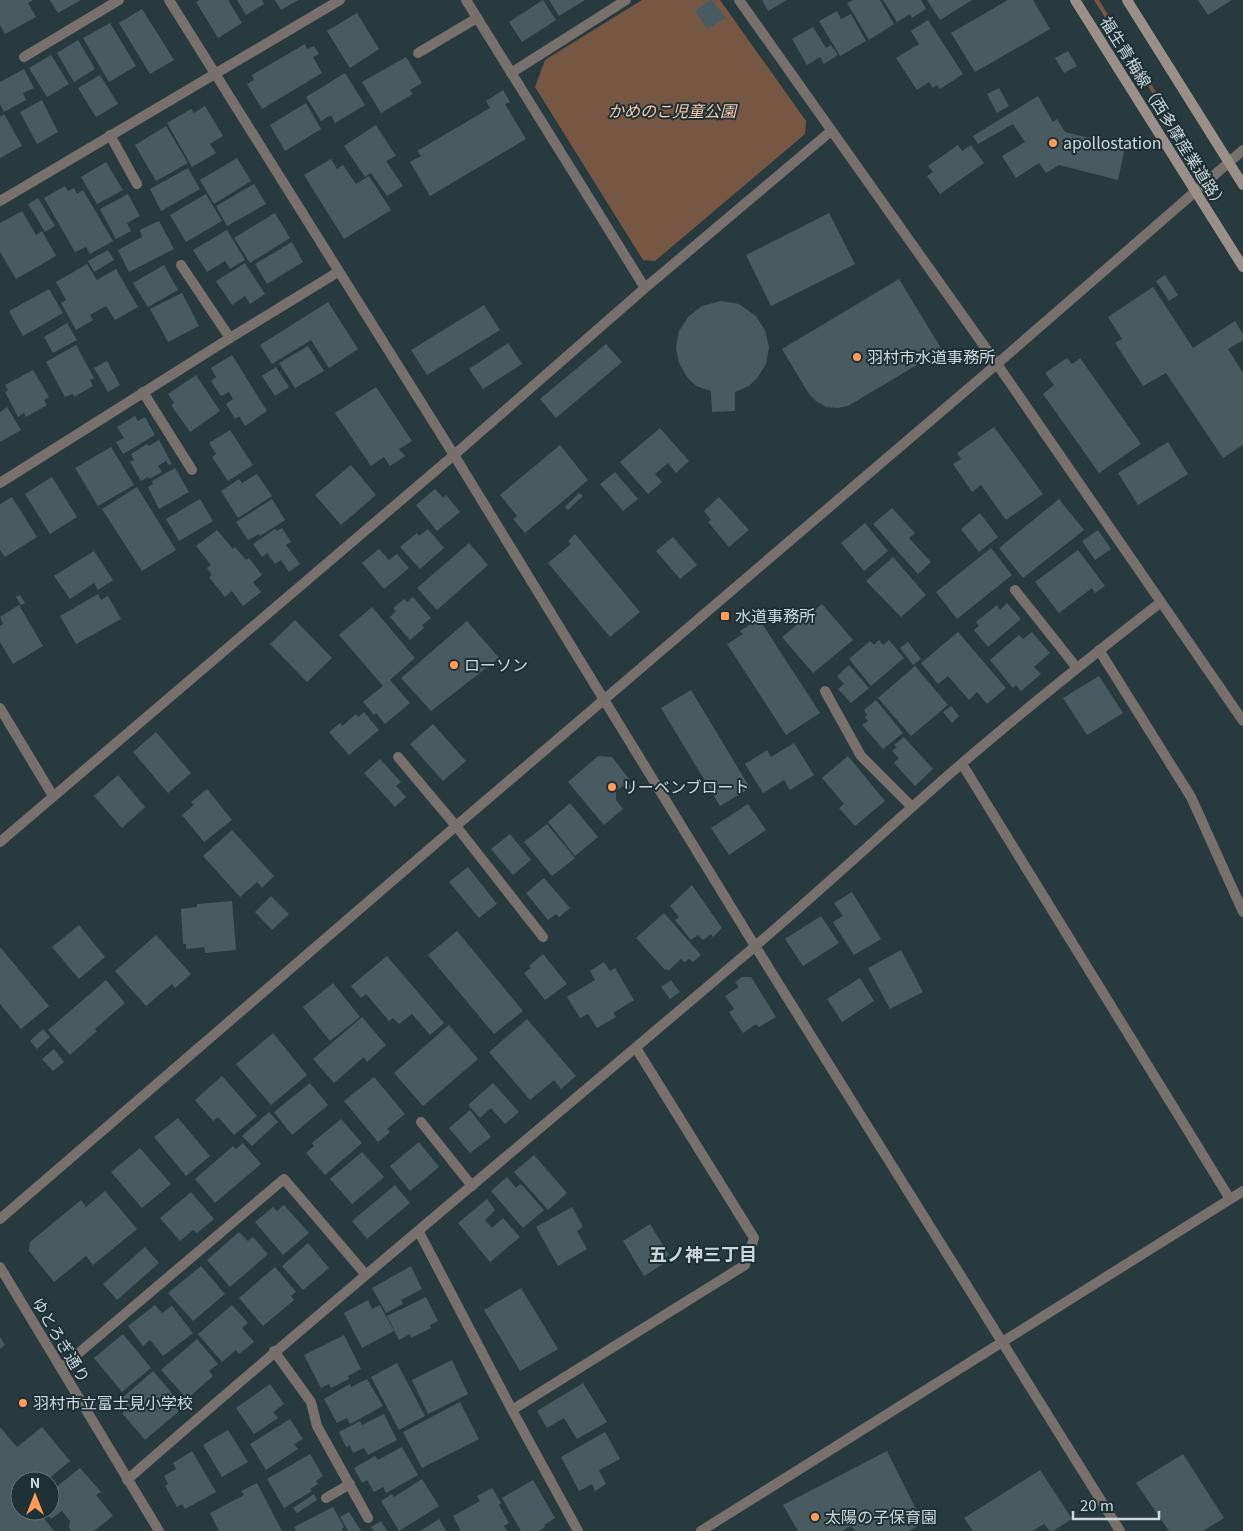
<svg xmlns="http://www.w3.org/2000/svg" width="1243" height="1531" viewBox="0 0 1243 1531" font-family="Georgia,'Noto Sans JP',serif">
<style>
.green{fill:#765744}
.building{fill:#495b60}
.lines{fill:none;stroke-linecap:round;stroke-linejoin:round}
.service{stroke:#77706c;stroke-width:10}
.minor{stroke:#77706c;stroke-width:10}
.tertiary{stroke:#77706c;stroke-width:10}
.secondary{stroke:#9b9089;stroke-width:10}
.poi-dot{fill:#fe9b59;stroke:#1f3035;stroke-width:2}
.labels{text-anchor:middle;stroke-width:4;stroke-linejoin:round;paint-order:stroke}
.park-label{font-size:16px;font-style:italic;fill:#facbaf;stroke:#1f3035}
.street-label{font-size:16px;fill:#ced8db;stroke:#1f3035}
.poi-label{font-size:16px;fill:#ced8db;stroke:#1f3035;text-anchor:start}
.neighbourhood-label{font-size:18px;font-weight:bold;fill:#ced8db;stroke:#1f3035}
</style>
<rect width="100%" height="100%" fill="#293a3f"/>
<path class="green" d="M642,0h78l86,121 -1,13 -150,127 -12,-1 -108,-173 10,-27z
M1094,0h5l72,116v3l-3,-1z"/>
<path class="building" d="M0,0h33l-5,3 8,14 -31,17 -5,-9z
M50,0h31l-23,13z
M199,0h29l14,23 -24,15 -22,-36z
M237,0h25l2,4 -18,11z
M275,0h23l-17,10z
M543,0l13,20 -34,22 -13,-20z
M549,0h36l-26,16z
M710,0h2l14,18 -19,11 -12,-18z
M762,0h25l-19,11z
M853,0h27l14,24 -25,16 -22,-37z
M883,0h38l5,9 -14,9 -2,-4 -13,8z
M927,0h45l-32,20z
M1008,0h25l17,29 -75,43 -24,-39z
M1198,0h34l-24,15z
M142,9l32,51 -24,14 -31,-51z
M837,11l4,8 10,-5 15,27 -26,15 -21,-35z
M357,13l22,36 -29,19 -23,-37z
M928,20l35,54 -23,15 -3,-4 -4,3 -4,-6 -12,8 -21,-32 23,-14 -8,-13z
M110,23l26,43 -27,16 -26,-44z
M813,27l13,21 5,-3 7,10 -14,9 -4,-7 -13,8 -15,-26z
M78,40l17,29 -21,13 -17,-29z
M305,44l2,5 7,-3 5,8 -6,3 9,16 -60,36 -15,-25 7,-4 -2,-5z
M1068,51l9,15 -13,7 -9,-15z
M51,55l18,29 -22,13 -18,-29z
M406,57l16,26 -12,7 3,4 -32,19 -19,-31z
M24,69l10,19 -11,5 3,7 -22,12 -4,-8v-22z
M345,73l20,32 -30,18 -4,-8 -10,6 -15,-24z
M100,75l18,29 -22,13 -18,-29z
M999,88l10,18 -12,7 -10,-19z
M503,90l7,12 -5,2 21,35 -96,57 -20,-34 11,-6 -4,-5 73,-43 -4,-7z
M1038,96l15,26 4,-3 8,13 60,15 -7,33 -59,-15 -13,8 -7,-10 -23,15 -14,-22 23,-14 -12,-18 -35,20 -5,-8z
M42,100l16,32 -21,12 -17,-32z
M306,103l15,26 -36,22 -15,-26z
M205,106l18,30 -13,8 6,9 -24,14 -25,-44 24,-14 3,4z
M4,114l18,32 -22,12v-41z
M376,125l20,31 -10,5 17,25 -16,10 -16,-23 -6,4 -21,-31z
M166,126l22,37 -32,18 -21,-36z
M958,145l4,6 9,-6 13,18 -44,31 -13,-18 6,-4 -5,-6z
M237,158l14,23 -37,23 -14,-24z
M331,159l6,10 6,-4 13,19 13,-8 22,34 -47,29 -40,-64z
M106,162l17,28 -26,14 -16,-27z
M188,168l12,21 -39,22 -11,-22z
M254,184l12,20 -39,22 -11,-20z
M65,186l3,5 6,-3 3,6 6,-4 30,51 -23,13 -4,-7 -11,5 -31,-54z
M128,194l12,22 -13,7 4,8 -15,8 -16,-30z
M206,194l16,27 -36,21 -16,-27z
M38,198l17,28 -10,6 -17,-28z
M22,211l14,24 6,-4 14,25 -40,23 -16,-27v-29z
M275,213l15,25 -40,25 -16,-25z
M829,213l26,51 -84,42 -25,-51z
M159,221l15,28 -45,23 -11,-22 24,-13 -2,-7z
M227,230l18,30 -15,9 -5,-8 -18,11 -14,-22z
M292,242l11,20 -36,22 -12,-20z
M108,250l6,10 -20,12 -6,-11z
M245,263l20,31 -15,10 -5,-8 -13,9 -16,-24z
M87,264l10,16 19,-11 22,38 -23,13 -9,-14 -16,9 3,5 -17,10 -15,-27 5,-3 -10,-18z
M164,265l14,25 -30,17 -15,-24z
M1165,275l13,20 -9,6 -13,-20z
M899,279l43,71 -94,56 -10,2 -12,-1 -10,-6 -7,-7 -27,-45z
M1153,287l40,61 42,-27 8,13v6l-15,9 15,24v72l-20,13 -57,-85 -23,13 -28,-43 7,-4 -14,-22z
M49,289l14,24 -40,23 -14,-25z
M182,293l17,33 -31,16 -18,-33z
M721,301l18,3 17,12 9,14 4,17 -3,17 -8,13 -9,9 -14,6v19l-23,1 -1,-21 -15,-5 -9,-9 -8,-14 -3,-15 3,-17 9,-14 14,-11z
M328,302l30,47 -29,19 -18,-28 -39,24 -12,-19z
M484,305l16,25 -73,45 -16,-25z
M67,323l10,17 -24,13 -9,-16z
M508,343l14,21 -39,25 -14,-20z
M606,344l16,18 -66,56 -16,-19z
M76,345l18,33 -4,2 3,6 -19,11 -1,-3 -8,3 -19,-35z
M308,346l16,25 -29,17 -16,-25z
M232,355l35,56 -22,15 -6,-10 -4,3 -9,-15 7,-5 -4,-7 -8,4 -10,-15 5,-4 -5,-9z
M1067,358l5,6 8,-6 61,86 -42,29 -56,-79 11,-9 -9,-12z
M107,361l13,24 -12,7 -14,-24z
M276,367l13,20 -14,9 -13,-20z
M33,370l16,27 -5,3 3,5 -21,12 -2,-4 -6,4 -13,-25 3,-2 -3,-5z
M196,375l24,36 -30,21 -19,-27 3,-2 -6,-9z
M376,387l36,54 -13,8 6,7 -15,10 -6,-9 -13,9 -36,-53z
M7,407l14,23 -21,12v-30z
M135,416l3,5 7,-4 10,18 -32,19 -7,-12 8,-4 -7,-11z
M994,427l49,67 -37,26 -25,-35 -9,7 -19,-28 8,-5 -4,-6z
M660,428l29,33 -13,12 -8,-10 -13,11 7,8 -14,12 -28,-32z
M230,430l23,35 -25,16 -16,-24 4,-3 -7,-11z
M159,440l13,24 -3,1 -3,-4 -8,5 4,6 -13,7 -1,-2 -7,4 -11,-19 4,-2 -3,-6 16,-10 2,2z
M1168,442l20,32 -50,31 -20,-32z
M560,445l28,35 -63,53 -12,-14 4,-3 -17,-21z
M111,447l23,38 -36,21 -23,-38z
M351,465l25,30 -35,30 -26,-30z
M175,468l14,24 -30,17 -11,-22 5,-3 -1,-3z
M615,472l23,27 -15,12 -23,-27z
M257,474l15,22 -34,22 -17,-27 18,-12 3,4z
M52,477l25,40 -27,17 -25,-40z
M137,487l39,63 -34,21 -40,-62z
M435,489l8,9 3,-3 14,17 -23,19 -21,-26z
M579,493l4,3 -15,14 -3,-3z
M12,497l25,40 -32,20 -5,-7v-46z
M719,497l30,33 -20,17 -21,-25 3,-2 -7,-9z
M200,499l13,22 -34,20 -13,-22z
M272,499l13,21 -25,16 -1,-2 -11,6 -12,-18z
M1059,499l25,31 -61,48 -24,-30z
M892,508l23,25 -6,5 22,24 -13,12 -45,-50z
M980,513l18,24 -19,15 -18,-23z
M865,523l23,28 -24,20 -23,-28z
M282,528l9,14 -5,3 14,19 -11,8 -8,-12 -6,4 -8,-11 -5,4 -9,-13 22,-15 2,2z
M428,529l16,19 -24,21 -20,-22 17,-14 2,3z
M217,530l16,19 2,-2 11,13 3,-2 13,17 -9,7 8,10 -18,14 -11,-15 -7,6 -16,-20 3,-2 -5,-7 4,-3 -15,-19z
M1098,530l13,19 -16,11 -13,-19z
M575,534l65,78 -30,25 -62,-74 23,-19 -3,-3z
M673,537l24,28 -17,14 -24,-28z
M469,543l19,22 -51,45 -20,-22z
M991,548l21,27 -55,44 -21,-27z
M379,549l10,11 8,-6 12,14 -25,21 -22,-26z
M1078,550l27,36 -10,7 -3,-5 -33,25 -24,-31z
M94,551l19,29 -15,10 -4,-7 -24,16 -16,-23z
M893,557l33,38 -25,22 -35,-36z
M98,594l3,6 7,-4 13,23 -45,25 -16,-28z
M20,595l5,8 -4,2 -5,-8z
M413,597l18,21 -9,7 2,3 -14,12 -20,-23 6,-6 -3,-3 11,-9 3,3z
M1007,603l14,16 -33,28 -14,-17 5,-4 -3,-4 21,-17 3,5z
M822,604l31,36 -40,33 -31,-36z
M19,605l24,41 -30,18 -13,-22v-16l3,-2 -3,-7z
M372,607l43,51 -25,22 20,23 -25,21 -9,-11 -2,2 -11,-13 20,-16 -44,-51z
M759,619l61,94 -34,22 -59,-91 16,-10 -3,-3z
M295,620l37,38 -25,24 -37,-38z
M467,621l32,37 -68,53 -30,-33z
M958,632l48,56 -19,16 -10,-12 -8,8 -21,-24 -10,8 -17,-21z
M1032,632l18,21 -16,14 7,7 -20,17 -5,-6 -3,3 -23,-28 29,-25 4,4z
M879,640l4,5 6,-5 15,18 -33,28 -22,-27 21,-18 4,4z
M908,642l13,17 -8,6 -13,-17z
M849,665l20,23 -18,15 -13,-14 6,-5 -7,-8z
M915,666l33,39 -37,31 -33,-38z
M1099,676l24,37 -36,22 -24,-37z
M691,690l59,98 -30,18 -59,-98z
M876,700l27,33 -20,16 -21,-24 6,-4 -3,-4 2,-2 -3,-5z
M951,706l8,10 -7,7 -9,-11z
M364,712l15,18 -30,25 -20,-23 11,-9 2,3 14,-12 2,3z
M433,724l33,37 -23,20 -33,-37z
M156,732l35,41 -23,20 -35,-41z
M904,737l29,32 -18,17 -21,-23 5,-5 -7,-7 5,-4 -3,-2z
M794,743l20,32 -24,15 -6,-10 -21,13 -18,-29 22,-14 4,7z
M598,756l14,1 17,22 -3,1 6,7 -5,4 -4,-5 -7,5v9l7,9 -19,16 -36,-43z
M848,756l37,45 -30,25 -16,-18 5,-4 -22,-26z
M380,759l21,23 -5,4 10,11 -11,10 -31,-34z
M118,775l27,32 -23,21 -28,-32z
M207,789l25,31 -28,22 -22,-27 12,-10 -3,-3z
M570,803l28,34 -23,19 -27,-34z
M748,804l18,26 -37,25 -18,-27z
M547,824l28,34 -23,18 -28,-34z
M232,830l42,46 -12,12 -5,-6 -17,15 -37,-41z
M510,834l21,26 -18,15 -22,-26z
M468,867l29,37 -18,14 -30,-36z
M544,878l26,30 -11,9 -3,-3 -8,6 -22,-27z
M692,885l30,43 -9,9 -2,-3 -8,6 -5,-5 -7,5 -16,-20 4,-3 -9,-11z
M852,892l29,47 -27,16 -21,-33 10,-6 -9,-13z
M271,896l18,18 -17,16 -17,-18z
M232,901l4,49 -31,3 -1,-6 -18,2v-5h-3l-2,-35 16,-2v-3z
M664,913l37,42 -8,7 -4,-3 -5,3 -3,-3 -13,12 -2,-2 -1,1 -29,-32z
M821,916l18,27 -36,23 -18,-27z
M79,925l26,32 -26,22 -27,-32z
M457,931l66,80 -29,23 -66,-79z
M156,935l35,39 -16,14 -3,-4 -26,22 -31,-35z
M0,947l49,59 -28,23 -21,-25z
M901,950l22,42 -33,17 -22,-41z
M543,954l24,30 -22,16 -21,-27 7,-5 -2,-2z
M387,956l57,67 -14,12 -18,-21 -13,10 -6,-6 -4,3 -23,-27 -5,4 -10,-12z
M604,962l6,9 5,-3 19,32 -21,13 3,4 -19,11 -9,-14 -8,4 -13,-21 28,-17 -5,-9z
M742,977h9l25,40 -17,10 -3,-3 -13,9 -14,-21 5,-3 -9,-13 14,-9 -4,-5z
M860,978l14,23 -32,21 -15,-23z
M106,980l19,23 -30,26 2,2 -27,24 -22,-25z
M671,980l9,12 -10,7 -9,-12z
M333,983l27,34 -30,24 -27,-34z
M362,1017l24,28 -19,17 -3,-5 -30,26 -21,-24z
M527,1019l49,57 -15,13 -7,-9 -24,20 -41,-48z
M449,1025l29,34 -55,47 -29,-33z
M43,1029l7,8 -13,12 -7,-8z
M273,1033l34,42 -36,30 -35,-41z
M54,1049l10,13 -11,9 -11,-12z
M222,1076l35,40 -23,19 -16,-18 -5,4 -18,-21z
M374,1077l31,37 -18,15 3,3 -12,10 -34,-41z
M310,1083l18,22 -36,30 -18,-23z
M493,1083l26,29 -14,12 -14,-16 -11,10 -12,-13z
M470,1110l21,27 -21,16 -21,-25z
M269,1112l9,10 -26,24 -10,-10z
M178,1118l32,38 -24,20 -32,-39z
M341,1119l21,24 -37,32 -19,-22 8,-7 -2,-3z
M419,1142l20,25 -29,24 -20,-25z
M243,1143l18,21 -46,39 -20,-24 38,-33 3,3z
M140,1148l31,36 -29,24 -31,-36z
M362,1152l22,25 -32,27 -22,-25z
M534,1155l33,38 -19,17 -34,-38z
M507,1177l9,11 4,-4 3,2 21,24 -21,18 -32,-37z
M395,1185l15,18 -43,36 -15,-18z
M105,1191l32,38 -44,36 -7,-9 -32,26 -25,-31 1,-9 51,-42 5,7z
M191,1192l23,27 -17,14 -4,-3 -13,11 -20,-23z
M487,1199l8,11 -10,10 7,8 11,-10 17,19 -30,25 -32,-39z
M284,1205l25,28 -26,22 -28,-33 18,-15 4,4z
M572,1207l11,20 -6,4 10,18 -29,17 -22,-39z
M650,1224l19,31 -6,4 2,4 -21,13 -21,-35z
M239,1232l9,9 5,-4 15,17 -38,33 -23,-27z
M308,1243l21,25 -26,22 -21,-24z
M145,1247l14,16 -42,37 -14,-16z
M201,1266l24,28 -32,27 -25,-28z
M411,1266l11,23 -21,11 2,4 -17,9 -14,-25z
M275,1267l21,25 -5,4 3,4 -31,26 -24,-28z
M521,1288l37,61 -38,22 -36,-61z
M426,1297l12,24 -8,4 1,3 -20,10 -1,-4 -11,6 -12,-24z
M368,1300l4,9 8,-4 14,26 -32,17 -18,-35z
M155,1305l7,8 10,-7 21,27 -30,23 -13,-16 -7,6 -15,-20z
M232,1305l16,18 -6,5 12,14 -15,12 -3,-4 -14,12 -24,-28z
M123,1334l28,34 -29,24 -28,-34z
M344,1335l17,34 -13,7 1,3 -18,9 -2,-4 -8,4 -17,-33z
M0,1337l5,8 -5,4z
M197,1339l21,25 -9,7 4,5 -26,23 -26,-29z
M452,1360l16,34 -40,20 -16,-34z
M397,1363l28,53 -26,14 -28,-53z
M153,1371l31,36 -39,33 -23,-27 7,-5 -8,-9z
M367,1379l16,27 -33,18 -3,-6 -10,5 -13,-24 26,-15 1,3z
M583,1383l24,39 -30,17 -13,-21 -17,10 -10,-17z
M270,1384l14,20 -11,8 5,6 -24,16 -18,-26z
M460,1402l19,37 -57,29 -19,-36z
M384,1414l13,26 -29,15 -4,-7 -11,5 -3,-8 -4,2 -7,-15 21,-11 2,4z
M290,1419l13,20 -9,5 4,5 -32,21 -16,-26z
M0,1427l17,20 25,-20 28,34 -24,20h-26v30h18l16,20h-54z
M228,1430l20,32 -26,15 -19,-32z
M605,1432l15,27 -21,11 7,14 -11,7 -3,-7 -13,7 -18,-34z
M402,1447l16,28 -32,18 -3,-6 -9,5 -7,-12 -5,3 -8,-15 21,-12 3,4z
M192,1451l24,41 -31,17 -3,-5 -5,3 -12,-21 3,-2 -4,-8 12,-7 -3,-6z
M887,1451l36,72 -14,8h-54l-4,-5 -9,5h-44l-15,-26z
M310,1454l13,22 -7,5 2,3 -8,5 2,2 -28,17 -17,-29z
M1183,1454l41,64 -21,13h-34l-33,-48z
M80,1468l21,24 -5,3 17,21 -19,15h-23l-2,-3 1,-7 -8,-10 -11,8 -7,-8h6v-19z
M1040,1470l32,49 -19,12h-3l-6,-7 -12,7h-59l-9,-13z
M422,1479l17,27 -40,25 -18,-30 11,-7 2,3z
M533,1480l22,38 -11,7 1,2 -6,4h-18l-19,-33z
M257,1483l25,48h-63l-9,-18 34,-18 -3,-4z
M492,1488l9,15 -2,2 10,18 -5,3 3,5h-46l-8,-15 27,-15 -3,-5z
M314,1494l3,6 -20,13 -4,-5z
M333,1507l11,20 -2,2 1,2h-47l-2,-4z
M349,1512l12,19h-13l-8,-14z
M439,1519l7,12h-26z
M381,1521l6,10h-13l-3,-4z"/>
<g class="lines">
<path class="service" d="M418,53l59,-35
M24,57l95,-57
M110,135l27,49
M181,265l49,73
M143,392l49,78
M1015,590l62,78
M825,691l36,65 51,51
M398,757l58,69 87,111
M421,1122l51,64
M274,1351l37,51 6,24 51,92
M326,1498l24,-14"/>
<path class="minor" d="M466,0l179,288
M739,0l258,364 246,357
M511,73l115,-73
M0,483l230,-145 108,-66
M1099,650l92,147 52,115
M0,708l53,88
M962,764l268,435
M0,842l454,-387 191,-167 186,-157
M419,1232l93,178 66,121
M61,1368l223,-189 82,96
M512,1410l233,-145 9,-27 -118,-190
M127,1480c202,-177 409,-347 613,-521 75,-63 146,-130 220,-194 65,-56 133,-110 201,-163
M701,1531l542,-340"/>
<path class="tertiary" d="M169,0l285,455 301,491 365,585
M0,201l340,-201
M0,1219l456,-393 541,-462 246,-214
M0,1267l159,264"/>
<path class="secondary" d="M1075,0l168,267
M1127,0l116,185"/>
</g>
<g class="poi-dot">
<circle cx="1053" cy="143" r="5"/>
<circle cx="857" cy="357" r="5"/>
<rect x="720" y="611" width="10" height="10" rx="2.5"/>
<circle cx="454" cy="665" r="5"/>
<circle cx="612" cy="787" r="5"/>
<circle cx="23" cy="1403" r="5"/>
<circle cx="815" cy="1517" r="5"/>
</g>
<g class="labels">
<g class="park-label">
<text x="672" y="117">かめのこ児童公園</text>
</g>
<g class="street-label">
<text transform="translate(1164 113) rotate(58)" y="6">福生青梅線（西多摩産業道路）</text>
<text transform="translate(61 1340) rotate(59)" y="6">ゆとろぎ通り</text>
</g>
<g class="poi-label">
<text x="1063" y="149">apollostation</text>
<text x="867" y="363">羽村市水道事務所</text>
<text x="735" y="622">水道事務所</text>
<text x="464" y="671">ローソン</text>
<text x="622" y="793">リーベンブロート</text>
<text x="33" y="1409">羽村市立富士見小学校</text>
<text x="825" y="1523">太陽の子保育園</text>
</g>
<g class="neighbourhood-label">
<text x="703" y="1261">五ノ神三丁目</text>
</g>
</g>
<g transform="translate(35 1496)"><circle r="24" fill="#1f3035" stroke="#657377"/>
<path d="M0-4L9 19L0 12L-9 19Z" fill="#fe9b59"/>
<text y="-8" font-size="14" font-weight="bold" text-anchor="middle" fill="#ced8db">N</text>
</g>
<path d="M1073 1511v8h86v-8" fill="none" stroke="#ced8db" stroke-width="2.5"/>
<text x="1080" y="1511" font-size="15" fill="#ced8db" stroke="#1f3035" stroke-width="4" paint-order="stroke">20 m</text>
</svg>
